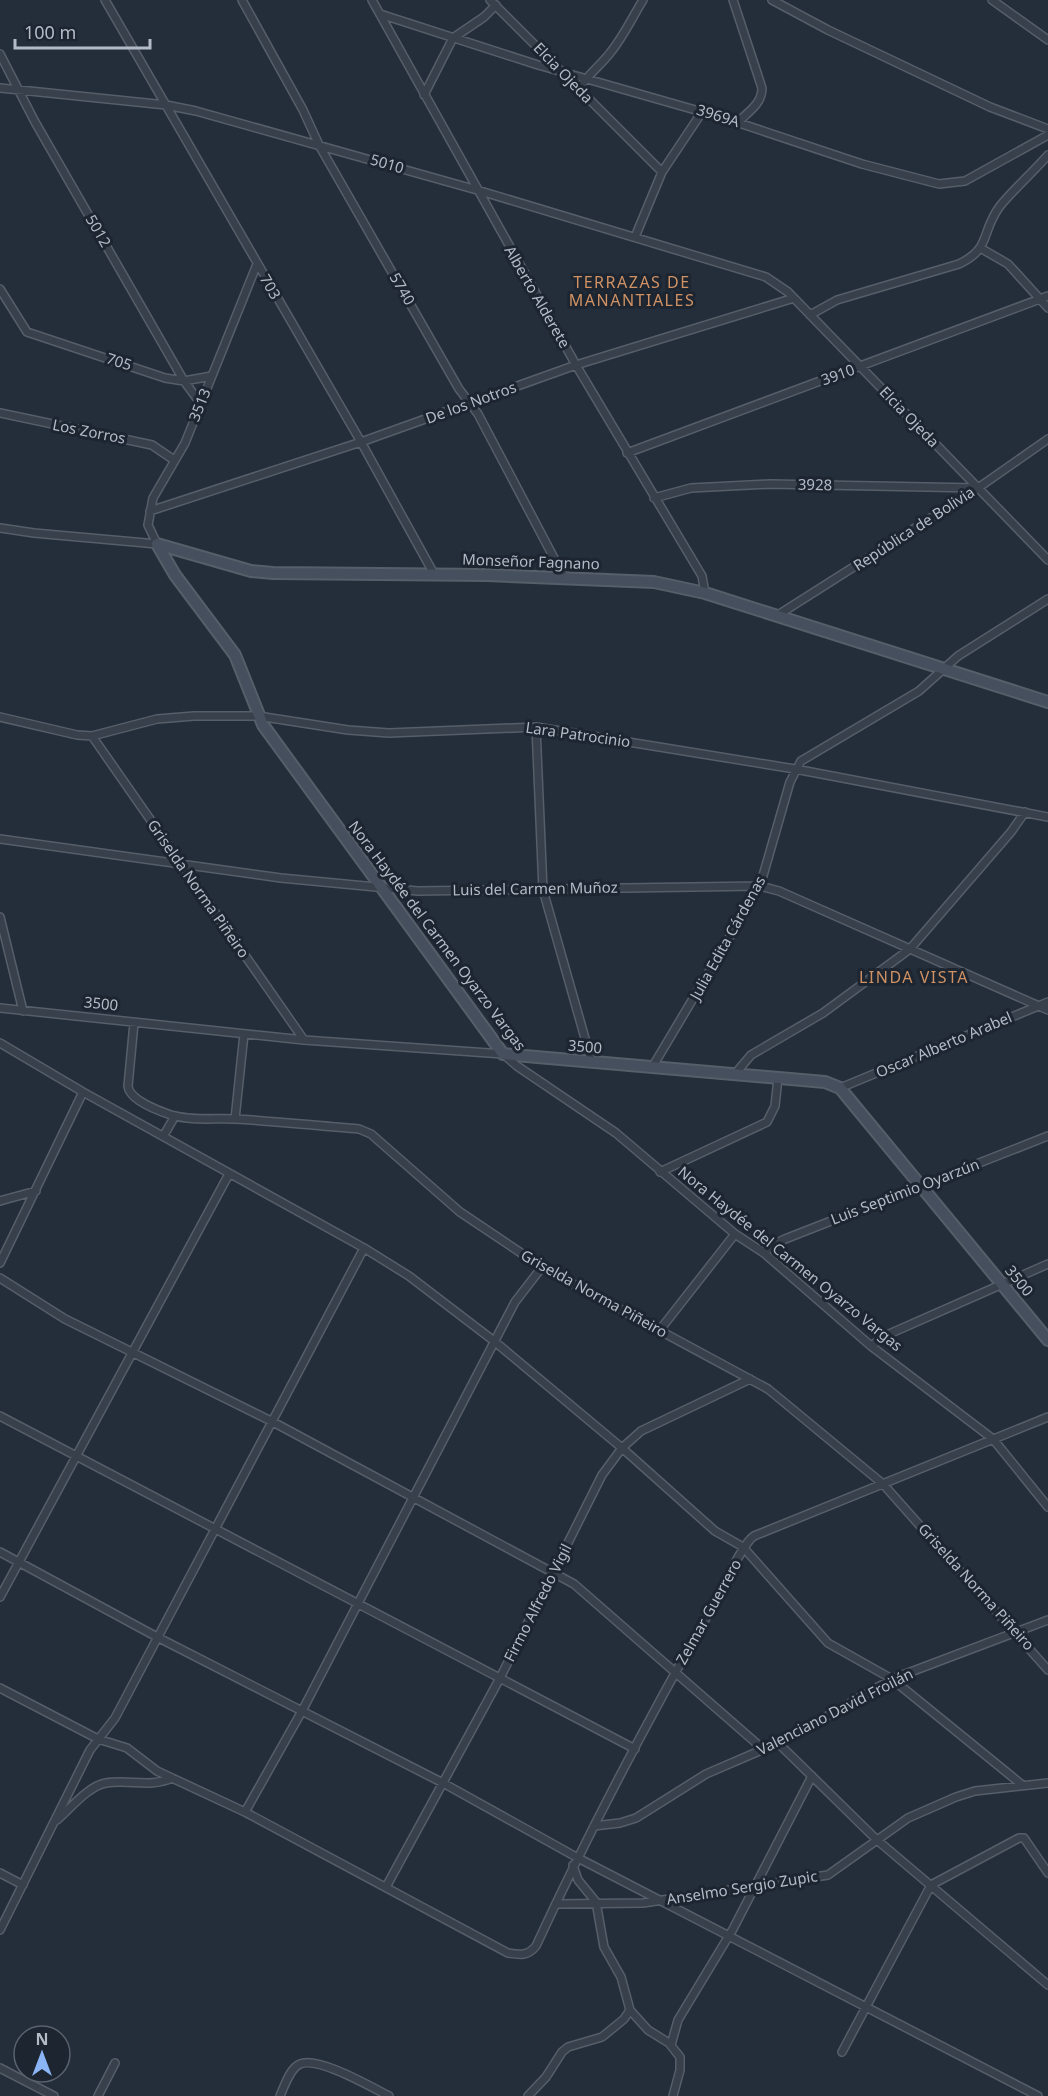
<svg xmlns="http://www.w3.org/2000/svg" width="1048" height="2096" viewBox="0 0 1048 2096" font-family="'Noto Sans',sans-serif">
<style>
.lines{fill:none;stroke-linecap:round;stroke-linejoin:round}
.street-casing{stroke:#555e69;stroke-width:10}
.secondary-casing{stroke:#555e69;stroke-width:14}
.street{stroke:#37404b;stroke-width:7}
.secondary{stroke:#454f5e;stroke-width:10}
.labels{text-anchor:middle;stroke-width:6;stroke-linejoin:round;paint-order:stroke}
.street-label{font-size:15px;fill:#b3bbc7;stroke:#1c2530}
.neighbourhood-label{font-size:16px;letter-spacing:1.5px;fill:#d09264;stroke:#1c2530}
</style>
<rect width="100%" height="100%" fill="#242e3b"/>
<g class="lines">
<defs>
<path id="street" d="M105,0l256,442 73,132
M242,0l61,110 16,35 140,244 19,25 86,163
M372,0l204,365 126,211 3,17
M490,0l172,172
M733,0l29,88c0,16 -14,24 -24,34
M772,0l56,30 162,77 58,22
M992,0l56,40
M380,14l158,51 189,54 135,45 77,20 26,-3 83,-46
M0,54l35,68 149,259 17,23
M0,88l166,17 30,6 281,79 289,87 22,15 260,268
M579,89c8,-14 21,-23 31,-36 13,-16 22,-35 33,-53
M424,95l29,-57 31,-21 12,-12
M635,237l27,-65 40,-60
M982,249l26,15 40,44
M0,289l27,43 138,46 19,3 28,-5
M810,315l27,-15 122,-36c33,-16 21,-31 41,-58 15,-18 32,-33 48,-51
M0,413l152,32 22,15
M627,453l421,-157
M654,498l37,-10 79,-4 208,4
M150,511l211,-69 215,-77 218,-67
M0,528l34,5 123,11
M157,544l-9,-19 5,-27 32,-55 72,-179
M778,615l200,-127 70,-49
M0,717l77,18 15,1 65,-17 37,-3h64l90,14 41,3 147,-6 259,42 253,48
M536,727l7,163 49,173
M92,736l212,304
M0,839l281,39 137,13 342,-5 19,5 269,119
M0,917l23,94
M0,1008l304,32 199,14 14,12 99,67 119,101 29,19 107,93 122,93 55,68
M134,1023l-6,63c1,14 31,25 43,29 21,6 43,3 64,4 42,2 83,7 124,10l12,5 89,78 82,55 226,122 115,95 165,186
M0,1043l83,49 281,156 45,28 85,65 128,107 93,83 28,16 85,96 64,36 129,105
M653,1066l107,-180 30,-104 11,-21 118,-70 39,-35 90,-57
M735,1074l16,-19 72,-42 87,-64 101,-117 14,-20
M840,1088l208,-86
M235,1119l9,-85
M164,1135l11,-19
M660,1172l107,-50 8,-16 3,-28
M0,1201l36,-10
M764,1253l9,-8 12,-6 263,-103
M0,1263l83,-171
M0,1278l65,41 208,103 301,162 189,165
M659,1331l76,-97
M871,1346l18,-12 159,-70
M0,1416l635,333
M0,1552l157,85 286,146 135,75 460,238
M0,1597l229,-423
M0,1688l98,51 29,9 30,23 88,41 263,141c12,2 20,3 28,-7 54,-117 115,-232 179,-344 9,-16 27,-58 39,-66l294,-119
M778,1743l99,97 171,145
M245,1812l57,-101 213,-409 27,-35
M57,1820c13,-11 31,-34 49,-37 23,-4 44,5 66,-5
M594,1826l26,-3 16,-5 70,-44 79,-34 107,-61 156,-59
M573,1865l5,15 18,22 8,45 17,30 9,33 18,20 21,13 11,14v13l-7,26
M0,1873l23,12
M386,1887l114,-209 102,-203 20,-27 19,-17 109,-52
M556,1904l87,-1 185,-28 80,-57 48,-21 19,-6 73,-8
M0,1930l90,-180 25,-32 249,-470
M671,2045l7,-25 55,-91 79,-153
M842,2052l89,-167 88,-47h5l24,35
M0,2068l54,28
M98,2096l17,-33
M280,2096c4,-9 10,-28 20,-32 18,-8 71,23 89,32
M528,2096l18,-19 16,-25 6,-5 34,-10 22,-18 6,-9"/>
<path id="secondary" d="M157,544l18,31 60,80 28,70 240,329 322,28 15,6 208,252
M157,544l94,27 22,2 214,2 167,7 51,11 343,109"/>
</defs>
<use href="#street" class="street-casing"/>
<use href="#secondary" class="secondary-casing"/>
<use href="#street" class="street"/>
<use href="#secondary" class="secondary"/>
</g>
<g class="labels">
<g class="street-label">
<text transform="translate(563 73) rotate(46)" y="5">Elcia Ojeda</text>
<text transform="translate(718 116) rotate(17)" y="5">3969A</text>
<text transform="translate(387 164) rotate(16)" y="5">5010</text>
<text transform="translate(98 231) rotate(60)" y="5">5012</text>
<text transform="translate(270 287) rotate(60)" y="5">703</text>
<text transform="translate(402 289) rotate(60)" y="5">5740</text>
<text transform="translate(537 297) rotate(60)" y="5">Alberto Alderete</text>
<text transform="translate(119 362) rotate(18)" y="5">705</text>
<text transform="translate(838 375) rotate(-20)" y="5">3910</text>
<text transform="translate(471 403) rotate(-20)" y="5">De los Notros</text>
<text transform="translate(200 405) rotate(-68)" y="5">3513</text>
<text transform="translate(909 417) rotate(46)" y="5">Elcia Ojeda</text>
<text transform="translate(89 432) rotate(11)" y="5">Los Zorros</text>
<text transform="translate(815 485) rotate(1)" y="5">3928</text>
<text transform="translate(914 529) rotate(-33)" y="5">República de Bolivia</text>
<text transform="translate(531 562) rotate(2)" y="5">Monseñor Fagnano</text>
<text transform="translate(578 735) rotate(8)" y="5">Lara Patrocinio</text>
<text transform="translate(198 889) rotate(55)" y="5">Griselda Norma Piñeiro</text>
<text transform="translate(535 889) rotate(-1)" y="5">Luis del Carmen Muñoz</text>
<text transform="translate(437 936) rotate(53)" y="5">Nora Haydée del Carmen Oyarzo Vargas</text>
<text transform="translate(728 938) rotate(-61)" y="5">Julia Edita Cárdenas</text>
<text transform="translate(101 1004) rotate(6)" y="5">3500</text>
<text transform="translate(944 1045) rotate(-23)" y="5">Oscar Alberto Arabel</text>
<text transform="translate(585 1047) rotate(5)" y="5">3500</text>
<text transform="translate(905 1192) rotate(-21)" y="5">Luis Septimio Oyarzún</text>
<text transform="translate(790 1259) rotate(39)" y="5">Nora Haydée del Carmen Oyarzo Vargas</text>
<text transform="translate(1019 1281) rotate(51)" y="5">3500</text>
<text transform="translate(594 1294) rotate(29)" y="5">Griselda Norma Piñeiro</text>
<text transform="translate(976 1587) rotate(48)" y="5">Griselda Norma Piñeiro</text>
<text transform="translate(538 1603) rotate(-63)" y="5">Firmo Alfredo Vigil</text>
<text transform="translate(709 1612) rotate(-61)" y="5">Zelmar Guerrero</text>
<text transform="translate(835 1712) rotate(-27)" y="5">Valenciano David Froilán</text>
<text transform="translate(742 1888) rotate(-9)" y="5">Anselmo Sergio Zupic</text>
</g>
<g class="neighbourhood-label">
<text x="632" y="288">TERRAZAS DE<tspan x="632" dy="18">MANANTIALES</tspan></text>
<text x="914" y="983">LINDA VISTA</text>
</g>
</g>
<g transform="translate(42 2054)"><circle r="28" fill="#1c2530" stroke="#58616c" stroke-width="1.5"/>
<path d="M0-4.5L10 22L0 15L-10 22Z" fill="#8bb4f4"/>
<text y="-9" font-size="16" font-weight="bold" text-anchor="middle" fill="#b3bbc7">N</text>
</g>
<path d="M15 39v9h135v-9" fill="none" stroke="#b3bbc7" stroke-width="3"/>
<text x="24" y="39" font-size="18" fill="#b3bbc7" stroke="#1c2530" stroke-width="4.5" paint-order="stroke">100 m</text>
</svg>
